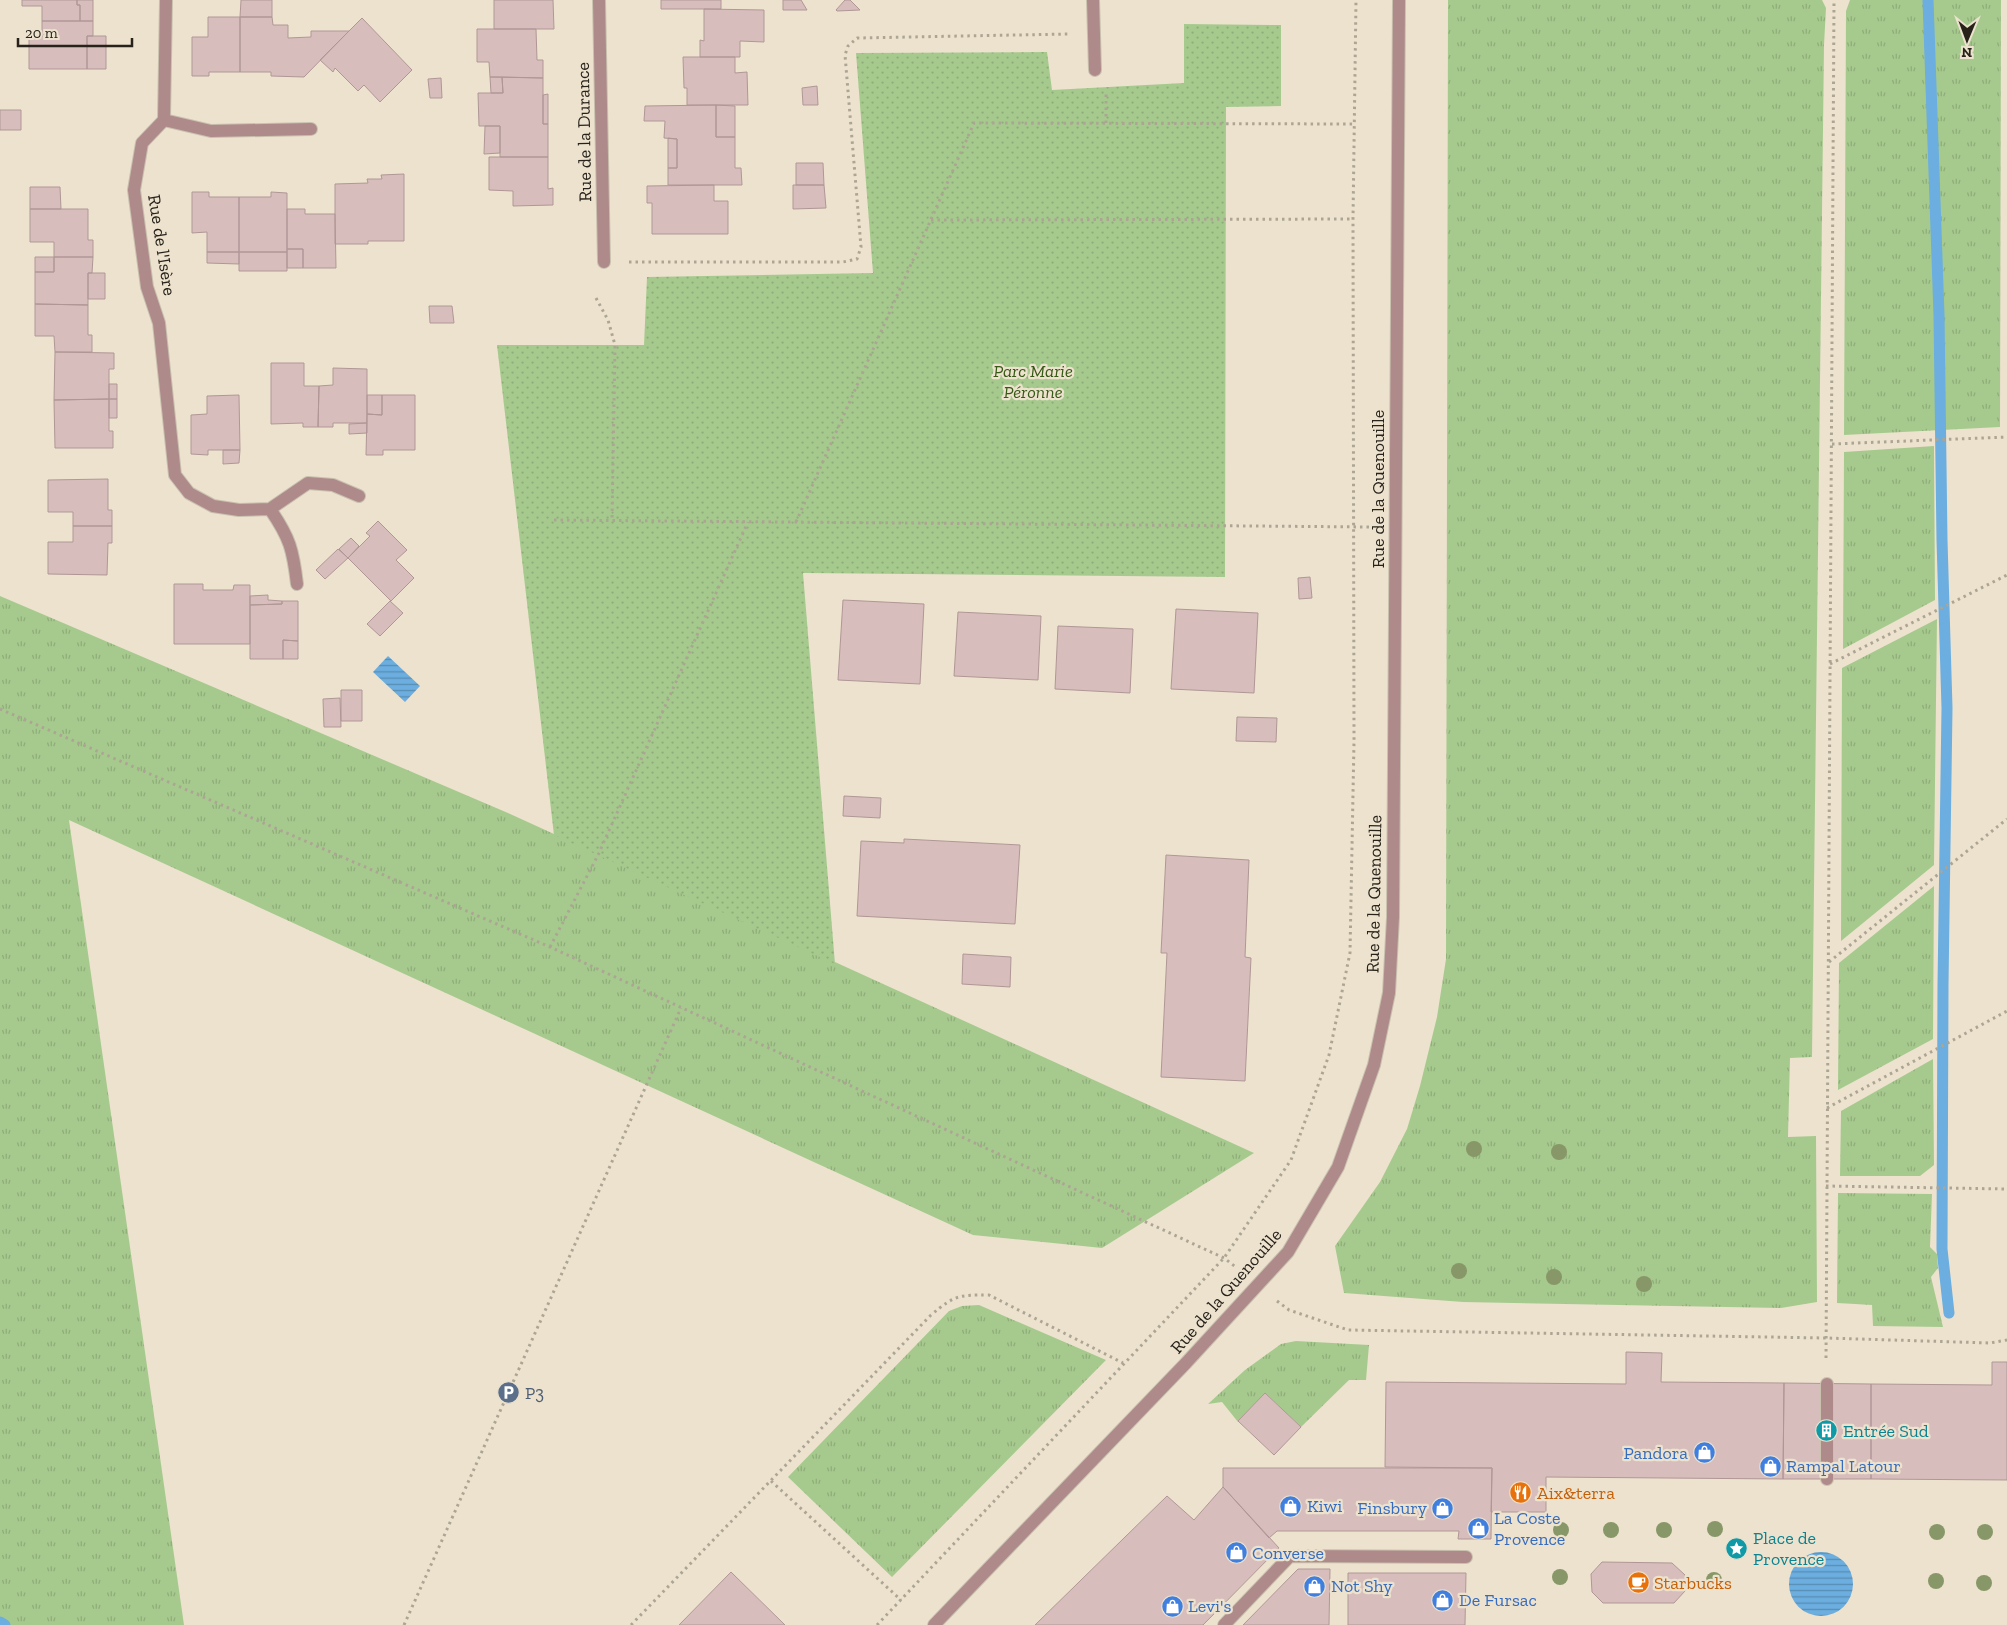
<svg xmlns="http://www.w3.org/2000/svg" width="2007" height="1625" viewBox="0 0 2007 1625" font-family="'Zilla Slab',serif">
<style>
.grass{fill:url(#grass-tufts)}
.park{fill:url(#park-dots)}
.water{fill:url(#water-rules)}
.lines{fill:none;stroke-linecap:round;stroke-linejoin:round}
.stream{stroke:#6baedf;stroke-width:11}
.building{fill:#d7bebc;stroke:#b09796}
.pedestrian-casing{stroke:#c9c0ae;stroke-width:14}
.minor-casing{stroke:#c9c0ae;stroke-width:14}
.tertiary-casing{stroke:#c9c0ae;stroke-width:14}
.path{stroke:#ada594;stroke-width:3;stroke-dasharray:2.5 4;stroke-linecap:butt}
.pedestrian{stroke:#ae8a8a;stroke-width:12}
.minor{stroke:#ae8a8a;stroke-width:12}
.tertiary{stroke:#ae8a8a;stroke-width:12}
.tree{fill:#889768}
.labels{text-anchor:middle;stroke-width:4.5;stroke-linejoin:round;paint-order:stroke}
.street-label{font-size:18px;fill:#27231b;stroke:#ede2ce}
.park-label{font-size:18px;font-style:italic;fill:#365915;stroke:#ede2ce}
.service-label{font-size:18px;fill:#4e5e75;stroke:#ede2ce;text-anchor:start}
.culture-label{font-size:18px;fill:#0d838f;stroke:#ede2ce;text-anchor:start}
.shop-label{font-size:18px;fill:#366cbe;stroke:#ede2ce;text-anchor:start}
.food-label{font-size:18px;fill:#c56008;stroke:#ede2ce;text-anchor:start}
</style>
<defs>
<pattern id="grass-tufts" width="24" height="20" patternUnits="userSpaceOnUse" patternTransform="scale(1.25)"><rect width="24" height="20" fill="#a6ca8e"/><path d="M3 7l-1-3M5 7V3M7 7l1-3M15 17l-1-3M17 17v-4M19 17l1-3" fill="none" stroke="#8fad7a"/></pattern>
<pattern id="park-dots" width="8" height="8" patternUnits="userSpaceOnUse" patternTransform="scale(1.25)"><rect width="8" height="8" fill="#a6ca8e"/><path d="M2 2h.1M6 6h.1" fill="none" stroke="#8fad7a" stroke-width="1.8" stroke-linecap="round"/></pattern>
<pattern id="water-rules" width="6" height="5" patternUnits="userSpaceOnUse" patternTransform="scale(1.25)"><rect width="6" height="5" fill="#6baedf"/><path d="M0 2.5h6" fill="none" stroke="#588db4"/></pattern>
</defs>
<rect width="100%" height="100%" fill="#ede2ce"/>
<path class="grass" d="M1448,0h374l4,8 -2,37 -12,1012 -22,1 -2,79 28,-1 1,166 -36,6 -318,-6 -119,-9 -9,-47 45,-64 27,-53 13,-43 17,-69 9,-58z
M1850,0h151l-1,427 -156,8 2,-424z
M1934,446l1,154 -92,49 1,-197z
M0,596l508,217 746,340 -152,95 -129,-13 -904,-415 115,805h-176l-8,-6z
M1937,619l-3,246 -93,76 1,-273z
M1934,886l-1,153 -95,51 1,-127z
M1933,1059l1,106 -14,11h-80l1,-65z
M1838,1193l94,1 -2,53 7,7 1,14 -7,9 12,50 -70,-1 -1,-21 -35,-2z
M979,1305l127,55 -214,217 -104,-100 161,-166 13,-5z
M1296,1341l73,4 -3,35h-17l-48,47 -36,-34 -27,29 -16,-20 -14,2 37,-34 36,-26z"/>
<path class="park" d="M1184,24l97,1v81l-55,1 -1,470 -422,-4 32,391 -281,-129 -57,-490h147l3,-68 226,-4 -17,-220 191,-1 5,38 132,-7z"/>
<path class="water" d="M388,656l32,30 -15,16 -32,-30z
M1789 1584a32 32 0 1 1 64 0a32 32 0 1 1-64 0Z"/>
<g class="lines">
<path class="stream" d="M1928,0l11,315 3,225 5,168 -4,277 -1,264 7,64
M0,1622l5,3"/>
</g>
<path class="building" d="M22,0h55v5h3v16h-38v-15h-20z
M77,0h16v21h-13v-16h-3z
M241,0h31v17h-32z
M494,0h59l1,29h-60z
M661,0h60v9h-60z
M783,0h18l6,10h-24z
M845,0h5l10,10 -23,1 -1,-1z
M704,9l60,1v32l-24,-1v16h-40v-17l4,1z
M208,17h32v55h-31v4h-17v-39h16z
M240,17h32l1,8h15v13l23,-1v-6h38l-45,46 -33,-1v-4h-31z
M362,18l50,52 -32,32 -16,-17 -6,6 -23,-23 -2,4 -13,-12z
M42,21h51v15h-6v33h-58v-33l13,1z
M477,29h59l1,31h6v18l-53,-1 -1,-15h-12z
M87,36h19v33h-19z
M683,57h52v16l12,-1 1,33h-61v-17h-3z
M490,77h12l1,16h-12z
M502,77l41,1v46h5v33h-48v-31h-21l-1,-33h25z
M441,78l1,20h-12l-2,-19z
M817,86l1,19h-15l-1,-17z
M548,94v30h-5v-29z
M716,105v32h19v31h6l1,17h-74v-17h9v-29l-13,-1 1,-17h-21l1,-15z
M716,105l19,1v31h-19z
M0,110h21v20h-21z
M485,126h15v27l-16,1z
M668,138l9,1v29h-9z
M489,157h59v32l5,-1v17l-40,1v-15l-24,-1z
M796,163h27l1,22h-28z
M404,174v67h-36v3h-33v-60l33,-1 -1,-4h15l-1,-4z
M714,185v16h14v33h-76v-31h-5v-17z
M793,185h31l2,23 -33,1z
M30,187h30l1,22h-31z
M192,192h17v5h30v55h-32v-20l-15,1z
M271,192l16,1v59h-48v-55h32z
M30,209h58v31h5v17h-39v-15h-24z
M287,209h18v5h30l1,54h-33v-19h-16z
M287,249h16v19h-16z
M207,252h32v12l-32,-1z
M239,252h48v19h-48z
M35,257h19v15h-19z
M54,257h39l-1,16h-4v32l-53,-1v-32h19z
M88,273h17v26h-17z
M35,304l53,1v30h4v17h-37l-1,-16h-19z
M429,306h23l2,17h-24z
M55,352l59,1v16h-5v30l-55,1z
M271,363h33v23h15l-1,41h-15v-4l-32,1z
M333,368l34,1v54h-34v4h-15l1,-41 14,-1z
M109,384h8v15h-8z
M239,395l1,55h-32v5l-17,-1v-39l16,-1v-18z
M367,395h15v20l-15,-1z
M382,395h33v55h-32v5h-17l1,-41 15,1z
M109,399v32h4v17h-58l-1,-48z
M109,399h8v19h-8z
M367,423v10l-18,1v-10z
M223,450h17l-1,13 -16,1z
M108,479v31h4v16h-39v-14h-25v-32z
M378,521l29,29 -11,10 18,18 -23,23 -43,-43 22,-22 -4,-3z
M73,526h39v17h-4l-1,32 -59,-1v-32h25z
M351,538l8,8 -11,12 -9,-9z
M338,549l10,9 -23,21 -9,-9z
M1310,577l2,21 -13,1 -1,-21z
M174,584h29v6h30l1,-5h16v59h-76z
M268,595v5l14,1v3l-32,1v-9z
M843,600l81,4 -4,80 -82,-4z
M282,601h16v40l-15,-1v19h-33v-54l32,-1z
M390,601l13,12 -23,23 -13,-12z
M1176,609l82,4 -4,80 -83,-4z
M958,612l83,4 -3,64 -84,-4z
M1058,626l75,3 -3,64 -75,-4z
M283,640l15,1v18h-15z
M341,690h21v31h-21z
M340,698l1,29h-17l-1,-28z
M1237,717l40,1 -1,24 -40,-1z
M844,796l37,2 -1,20 -37,-2z
M904,839l116,6 -5,79 -158,-8 4,-75 43,2z
M1166,855l83,5 -4,97 6,1 -6,123 -84,-4 6,-124h-6z
M963,954l48,3 -1,30 -48,-3z
M1626,1352l36,1 -1,29 123,1 -1,96 -237,-2v35h-55l1,-44 -107,-1 1,-85 240,2z
M1992,1362h15v118l-136,-1v-95l121,1z
M1784,1383l87,1v95h-88z
M1265,1393l36,34 -27,28 -36,-34z
M1223,1468h269l-1,71h-33l1,-8h-182l-8,7 -46,-51z
M1223,1487l56,61 -76,77h-168l132,-129 27,24z
M1602,1562l70,1 13,12v16l-11,12h-71l-11,-11 -1,-18z
M1298,1569h32l-1,56h-86z
M731,1572l54,53h-106z
M1348,1573h118l-1,52h-117z"/>
<g class="lines">
<defs>
<path id="pedestrian" d="M1827,1384v95
M1224,1625l66,-69 176,1"/>
<path id="minor" d="M166,0l-2,120 -22,23 -8,47 13,97 12,36 16,152 14,18 24,13 26,4 31,-1 38,-26 25,2 26,11
M599,0l5,262
M1093,0l2,70
M164,120l47,11 100,-2
M270,509c20,29 23,41 27,75"/>
<path id="tertiary" d="M934,1625l252,-262 102,-111 50,-85 36,-102 15,-72 4,-76 6,-917"/>
</defs>
<use href="#pedestrian" class="pedestrian-casing"/>
<use href="#minor" class="minor-casing"/>
<use href="#tertiary" class="tertiary-casing"/>
<path class="path" d="M1106,123v-30
M931,220l422,-1
M629,262h214l14,-3 4,-12 -16,-192 3,-9 9,-8 211,-4
M596,298l12,22 7,25 -3,175
M1832,444l175,-7
M554,520l816,7
M796,522l178,-399 380,1
M1830,664l177,-89
M0,709l550,238 674,311 13,10
M550,947l48,-92 150,-333
M1829,962l178,-143
M1827,1108l180,-97
M1826,1186l181,3
M1277,1301l12,9 59,20 478,8 164,5 17,-3
M1826,1358l8,-1358
M771,1481l130,119
M404,1625l277,-617
M631,1625l300,-310c24,-20 27,-20 58,-20l134,68
M877,1625l347,-367 67,-98 38,-105 21,-102 4,-212 -1,-522 3,-219"/>
<use href="#pedestrian" class="pedestrian"/>
<use href="#minor" class="minor"/>
<use href="#tertiary" class="tertiary"/>
</g>
<g class="tree">
<circle cx="1474" cy="1149" r="8"/>
<circle cx="1559" cy="1152" r="8"/>
<circle cx="1459" cy="1271" r="8"/>
<circle cx="1554" cy="1277" r="8"/>
<circle cx="1644" cy="1284" r="8"/>
<circle cx="1715" cy="1529" r="8"/>
<circle cx="1561" cy="1530" r="8"/>
<circle cx="1611" cy="1530" r="8"/>
<circle cx="1664" cy="1530" r="8"/>
<circle cx="1937" cy="1532" r="8"/>
<circle cx="1985" cy="1532" r="8"/>
<circle cx="1560" cy="1577" r="8"/>
<circle cx="1714" cy="1580" r="8"/>
<circle cx="1936" cy="1581" r="8"/>
<circle cx="1984" cy="1583" r="8"/>
</g>
<defs>
<symbol id="parking-disc" viewBox="-11 -11 22 22"><circle r="9.5" fill="#5c6f8a" stroke="#ede2ce"/><path d="M-3.5-5.5H1a3.5 3.5 0 0 1 0 7H-1V5.5H-3.5ZM-1-3.4V-.6H.8a1.4 1.4 0 0 0 0-2.8Z" fill="#fff"/></symbol>
<symbol id="building-disc" viewBox="-11 -11 22 22"><circle r="9.5" fill="#0f9aa8" stroke="#ede2ce"/><path d="M-4-6H4V6H1V3H-1V6H-4ZM-2.5-4.3h1.7v1.8h-1.7ZM.8-4.3h1.7v1.8H.8ZM-2.5-1h1.7V.8h-1.7ZM.8-1h1.7V.8H.8Z" fill="#fff"/></symbol>
<symbol id="shop-disc" viewBox="-11 -11 22 22"><circle r="9.5" fill="#3f7fe0" stroke="#ede2ce"/><path d="M-5-2.5h2.3a2.7 3.5 0 0 1 5.4 0H5L5.5 6h-11ZM-1.5-2.5h3a1.5 2.3 0 0 0-3 0Z" fill="#fff"/></symbol>
<symbol id="restaurant-disc" viewBox="-11 -11 22 22"><circle r="9.5" fill="#e8710a" stroke="#ede2ce"/><path d="M-5-6h1v4h1v-4h1v4h1v-4h1v5L-1.5 .5V6h-2V.5L-5-1ZM5-6V6H3V1.5H1.5Q1.5-4 5-6Z" fill="#fff"/></symbol>
<symbol id="sight-disc" viewBox="-11 -11 22 22"><circle r="9.5" fill="#0f9aa8" stroke="#ede2ce"/><path d="M0-6L1.8-2.2L6-1.7L2.9 1.2L3.7 5.4L0 3.3L-3.7 5.4L-2.9 1.2L-6-1.7L-1.8-2.2Z" fill="#fff"/></symbol>
<symbol id="cafe-disc" viewBox="-11 -11 22 22"><circle r="9.5" fill="#e8710a" stroke="#ede2ce"/><path d="M-5.5-4.5H6V0H3Q3 3.5 0 3.5H-2.5Q-5.5 3.5-5.5 0ZM3-3.2v2h1.7v-2ZM-6 4.5H4V6H-6Z" fill="#fff"/></symbol>
</defs>
<g fill-rule="evenodd">
<use href="#parking-disc" x="496" y="1380" width="25" height="25"/>
<use href="#building-disc" x="1814" y="1418" width="25" height="25"/>
<use href="#shop-disc" x="1692" y="1440" width="25" height="25"/>
<use href="#shop-disc" x="1758" y="1454" width="25" height="25"/>
<use href="#restaurant-disc" x="1508" y="1480" width="25" height="25"/>
<use href="#shop-disc" x="1278" y="1494" width="25" height="25"/>
<use href="#shop-disc" x="1430" y="1496" width="25" height="25"/>
<use href="#shop-disc" x="1466" y="1516" width="25" height="25"/>
<use href="#sight-disc" x="1724" y="1536" width="25" height="25"/>
<use href="#shop-disc" x="1224" y="1540" width="25" height="25"/>
<use href="#cafe-disc" x="1626" y="1570" width="25" height="25"/>
<use href="#shop-disc" x="1302" y="1574" width="25" height="25"/>
<use href="#shop-disc" x="1430" y="1588" width="25" height="25"/>
<use href="#shop-disc" x="1160" y="1594" width="25" height="25"/>
</g>
<g class="labels">
<g class="street-label">
<text transform="translate(584 132) rotate(-91)" y="6">Rue de la Durance</text>
<text transform="translate(162 245) rotate(81)" y="6">Rue de l'Isère</text>
<text transform="translate(1378 489) rotate(-90)" y="6">Rue de la Quenouille</text>
<text transform="translate(1374 894) rotate(-89)" y="6">Rue de la Quenouille</text>
<text transform="translate(1226 1291) rotate(-49)" y="6">Rue de la Quenouille</text>
</g>
<g class="park-label">
<text x="1033" y="377">Parc Marie<tspan x="1033" dy="21">Péronne</tspan></text>
</g>
<g class="service-label">
<text x="525" y="1399">P3</text>
</g>
<g class="culture-label">
<text x="1843" y="1437">Entrée Sud</text>
<text x="1753" y="1544">Place de<tspan x="1753" dy="21">Provence</tspan></text>
</g>
<g class="shop-label">
<text x="1688" y="1459" text-anchor="end">Pandora</text>
<text x="1786" y="1472">Rampal Latour</text>
<text x="1307" y="1512">Kiwi</text>
<text x="1427" y="1514" text-anchor="end">Finsbury</text>
<text x="1494" y="1524">La Coste<tspan x="1494" dy="21">Provence</tspan></text>
<text x="1252" y="1559">Converse</text>
<text x="1331" y="1592">Not Shy</text>
<text x="1459" y="1606">De Fursac</text>
<text x="1188" y="1612">Levi's</text>
</g>
<g class="food-label">
<text x="1537" y="1499">Aix&amp;terra</text>
<text x="1654" y="1589">Starbucks</text>
</g>
</g>
<g transform="translate(1967 40) rotate(181)" stroke="#ede2ce" stroke-width="4" paint-order="stroke">
<path d="M0-4L9 19L0 12L-9 19Z" fill="#27231b"/>
<text y="-8" font-size="14" font-weight="bold" text-anchor="middle" fill="#27231b">N</text>
</g>
<path d="M18 38v8h114v-8" fill="none" stroke="#27231b" stroke-width="2.5"/>
<text x="25" y="38" font-size="15" fill="#27231b" stroke="#ede2ce" stroke-width="4" paint-order="stroke">20 m</text>
</svg>
